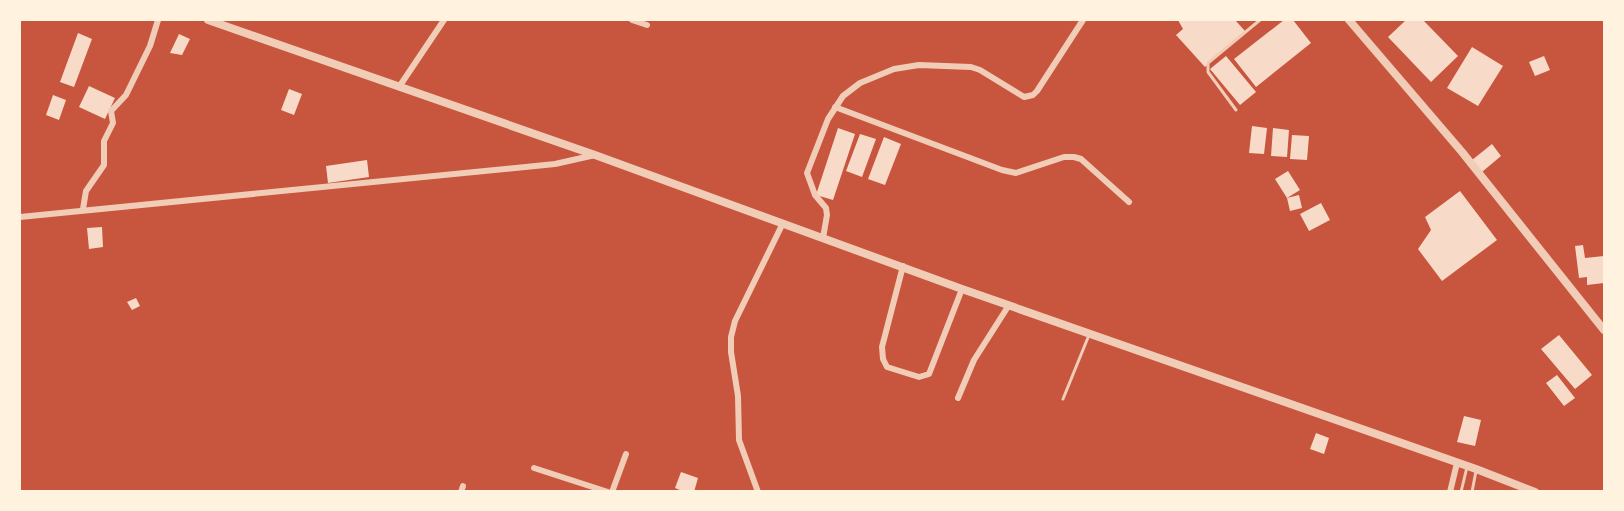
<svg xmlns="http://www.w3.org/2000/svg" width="1624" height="511" viewBox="0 0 1624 511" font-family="'Source Sans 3',sans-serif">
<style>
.building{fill:#f7dbc8}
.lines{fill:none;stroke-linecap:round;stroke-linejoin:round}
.service{stroke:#f1ccb7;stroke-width:3}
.minor{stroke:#f1ccb7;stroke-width:6}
.tertiary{stroke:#f1ccb7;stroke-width:8}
</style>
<rect width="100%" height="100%" fill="#c8553d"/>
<path class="building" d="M1178,20h57l10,11 -40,36 -29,-32 7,-6z
M1284,20h9l18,23 -55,44 -22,-28z
M1406,20h17l35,36 -27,26 -43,-45z
M78,33l14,6 -18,48 -14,-5z
M179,34l11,5 -8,16 -12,-2z
M1472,47l31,19 -25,40 -31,-18z
M1226,56l30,36 -16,13 -30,-36z
M1544,56l6,14 -15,6 -6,-14z
M89,86l26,12 -10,21 -26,-12z
M289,89l13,5 -8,21 -13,-5z
M53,95l13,5 -7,20 -13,-5z
M1252,126l15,2 -3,26 -15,-1z
M838,128l17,6 -22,66 -17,-5z
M1273,128l16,2 -2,27 -16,-1z
M860,134l16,5 -14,38 -16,-6z
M1292,135l17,1 -2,24 -17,-1z
M884,137l17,7 -16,41 -17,-6z
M1492,144l9,12 -19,16 -10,-12z
M367,160l2,17 -41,6 -2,-17z
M1288,171l12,19 -13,8 12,-3 3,13 -12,3 -3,-13 -12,-19z
M1460,191l37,49 -55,41 -24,-32 13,-19 -6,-13z
M1321,203l9,17 -21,11 -9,-17z
M102,227l1,20 -14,2 -2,-21z
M1583,245l2,13 19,-2v27l-17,2v-8l-8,1 -4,-32z
M136,298l4,8 -8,4 -5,-8z
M1559,335l33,40 -17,14 -34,-40z
M1557,375l18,23 -11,8 -18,-23z
M1464,416l17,4 -6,26 -18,-4z
M1316,433l13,5 -5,16 -14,-5z
M681,472l17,6 -4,14h-9l-10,-4z"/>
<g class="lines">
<path class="service" d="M1236,110l-28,-38v-9l52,-43
M1063,399l26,-64
M1461,492l6,-25
M1472,492l4,-21"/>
<path class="minor" d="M632,20l15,5
M399,87l45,-67
M835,107l167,63 14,3 48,-16h10l7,2 48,43
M83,209l3,-18 18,-26v-24l9,-18 -2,-12 15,-16 24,-49 8,-26
M20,217l535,-53 40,-9
M823,238l4,-23 -1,-7 -11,-13 -8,-22 21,-54 15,-23 17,-13 34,-14 25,-4 52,2 9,3 44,27 9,-2 4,-4 46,-71
M903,266l-21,81 1,12 4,8 32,10 10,-3 33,-85
M958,398l16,-38 35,-55
M534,468l74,24
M461,492l2,-6
M612,492l14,-38
M758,492l-19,-52 -1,-44 -7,-44v-15l4,-16 47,-96
M1450,492l7,-29"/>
<path class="tertiary" d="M208,20l387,135 367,134 514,180 59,23
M1349,20l113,132 142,178"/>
</g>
<rect width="1624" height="511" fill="none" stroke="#fff3e0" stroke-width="42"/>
</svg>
